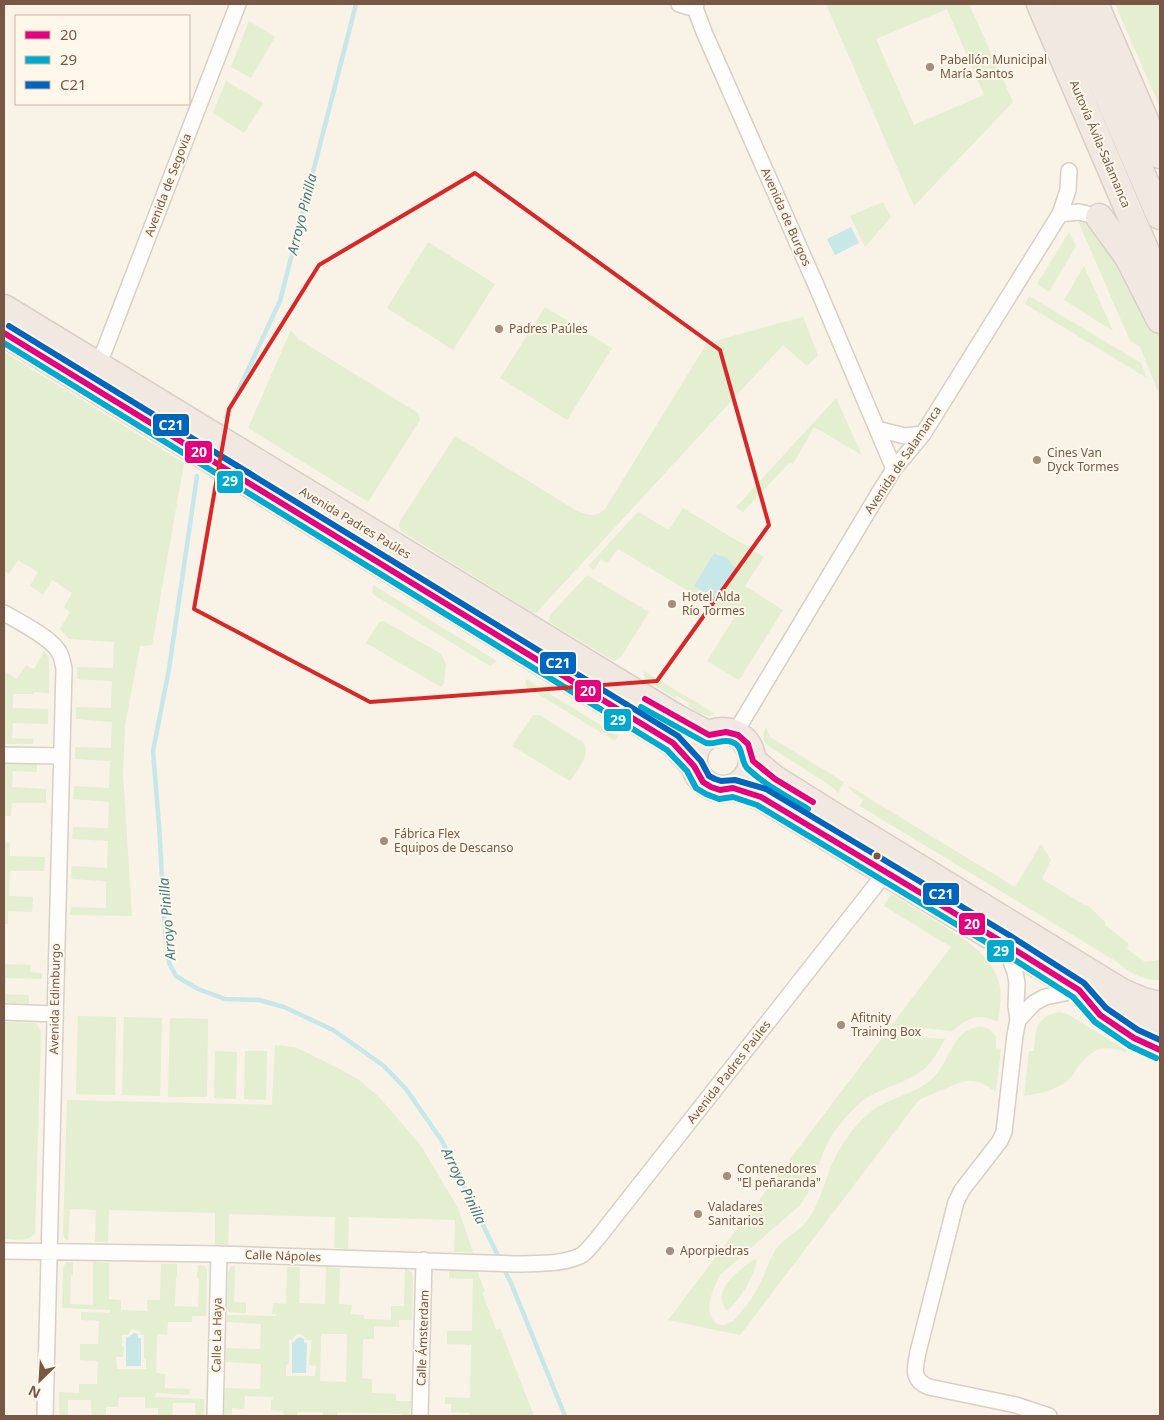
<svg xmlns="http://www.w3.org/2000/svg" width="1164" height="1420" viewBox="0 0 1164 1420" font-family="'Noto Sans',sans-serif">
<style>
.green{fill:#e3efd0;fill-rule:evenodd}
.water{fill:#c8e7e9}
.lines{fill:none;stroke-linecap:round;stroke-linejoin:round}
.stream{stroke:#c8e7e9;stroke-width:4.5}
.street-casing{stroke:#d9cfc5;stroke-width:18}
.highway-casing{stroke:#dacfc6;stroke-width:29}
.street{stroke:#fefdfb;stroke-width:15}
.highway{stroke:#f2e8e2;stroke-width:26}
.bus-1-casing{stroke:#fff7ea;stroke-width:10}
.bus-2-casing{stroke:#fff7ea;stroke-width:10}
.bus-3-casing{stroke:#fff7ea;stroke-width:10}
.bus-1{stroke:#e5007d;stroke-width:6}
.bus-2{stroke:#00a9ce;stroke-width:6}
.bus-3{stroke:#0065bd;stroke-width:6}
.marked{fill:none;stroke:#d62828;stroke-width:4;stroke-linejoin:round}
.poi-dot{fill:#a58e7e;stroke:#fff7ea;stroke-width:2}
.bus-dot{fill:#785845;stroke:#fff7ea;stroke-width:2}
.labels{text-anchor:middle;stroke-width:4;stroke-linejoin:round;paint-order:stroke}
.poi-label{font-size:12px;fill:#785845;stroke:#fff7ea;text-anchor:start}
.street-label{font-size:12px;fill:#785845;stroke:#fff7ea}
.water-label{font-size:14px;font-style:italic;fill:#3b7a87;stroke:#fff7ea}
.line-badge{stroke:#fff7ea;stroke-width:2}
.badge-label{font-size:14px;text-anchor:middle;font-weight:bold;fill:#fff}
</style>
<rect width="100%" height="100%" fill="#f8f2e7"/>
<path class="green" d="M826,4h143l44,98 -99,104zM947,9l37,86 -70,30 -38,-86z
M1115,4h45v103z
M249,21l26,16 -24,41 -20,-11z
M226,81l37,22 -19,30 -31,-20z
M883,202l8,15 -26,30 -15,-31z
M1078,221l11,4 14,12 47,76 10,24v59l-20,-49 -10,-6z
M1069,232l7,14 -27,46 -12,-8z
M428,242l67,42 -42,66 -66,-42z
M1084,266l29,65 -49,-31z
M1029,296l112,67 6,15 -122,-74z
M545,307l67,41 -45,72 -67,-42z
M803,317l15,38 -11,11 -24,-21 -246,267 -4,1 -132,-82 -2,-5 1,-5 55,-85 122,75c11,4 19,7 28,-2l102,-166z
M291,330l7,9 120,74 2,7 -52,82 -120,-74z
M4,352l180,111 -32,182 -12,1 -15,79 -2,50 9,141 -62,-1 1,-8 35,1v-27l-35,-2 1,-13 35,2 1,-27 -36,-2 1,-12 35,1 1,-26 -36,-3 1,-13 35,2 1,-27 -35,-2v-12l36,1 1,-26 -36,-3v-12l35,1 1,-27 -35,-2v-12l36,1 1,-26 -45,-3 -9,-10 10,-17 -6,-5 8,-14 -20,-13 -9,15 -13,-9 8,-14 -20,-12 -9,14 -5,-3z
M836,398l26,57 -48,-28 -21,37 -4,-1 -46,49 -7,-5z
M683,508l81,49 -19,29 38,24 -44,70 -32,-19 27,-43 -116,-69 -11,14 -6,-4 -7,11 -6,-4 50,-54 31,18z
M587,575l62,37 -28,45 -7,4 -65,-39 1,-7z
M373,585l124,76 -7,5 -116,-71 -2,-4z
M384,621l57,33 5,10 -2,19 -3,4 -75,-44 13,-21z
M44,651l5,6v36l-15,-1 -1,2h-20v14l35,1v15l-35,-1 -1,15 22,1 -1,5h-29v-73l13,8 9,-14 8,4z
M644,671l68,41 2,2 -5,2 -11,-3 -10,-7 1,-3 -12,-7 -2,2 -29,-18 -3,-5z
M526,679l92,57 -3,5 -87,-53 -3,-4z
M533,715h6l44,27c9,13 -6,28 -13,39l-58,-35z
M766,727l4,10 74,45 -6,11 -7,-7 -64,-41c-5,-6 -4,-12 -1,-18z
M4,764h33v8l-24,-1 -1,16 34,2v14h-34l-1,13h-7z
M849,786l166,101 26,-43 10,16 -9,19 42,26 5,1 16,16v3l24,19 -2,5 18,13 15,-2v20c-18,1 -32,-9 -46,-20l-254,-154 3,-6 -15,-13z
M4,842l6,1v13l35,1 -1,14h-34l-1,25 24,1 -1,15 -24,-1v13h-4z
M890,895h3c15,9 29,18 44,27 24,15 54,31 62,61 4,12 0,26 -1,39 -20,-10 -30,-4 -46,9l-51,-5 -7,10 51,3c-6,10 -11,21 -20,29 -18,16 -45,19 -64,34 -15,13 -30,31 -37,49 -8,19 -11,39 -25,55l-79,69c-6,12 -17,34 -6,46 4,4 8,5 13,3 6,-2 10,-7 14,-12 8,-9 14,-18 19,-29 6,-11 9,-23 16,-34 9,-12 25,-18 33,-31 11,-16 15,-34 22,-52 9,-20 21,-38 37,-52 20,-17 48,-19 66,-37 15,-15 19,-47 44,-50 9,-1 13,3 18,10v11l5,1 -5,43c-23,-16 -28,-13 -52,-3 -9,4 -18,7 -26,12l-178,234 -72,-15 283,-373 -67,-41z
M4,964l27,1 -1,7 12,1v6l-36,-1 -1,16 24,1v9l-25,-1z
M1060,1012l9,3 57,35 -1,2c-20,-8 -31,-4 -45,12 -4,5 -7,12 -12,16 -12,11 -28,13 -44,16l5,-45h5c2,-21 1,-35 26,-39z
M78,1016l38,1 -1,78 -39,-1z
M124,1017l38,1 -2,78 -38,-1z
M170,1018l38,1 -1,78h-39z
M4,1022l31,1 2,1 4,8 -6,201c-7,10 -20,6 -31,6z
M275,1045l20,2 45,22 19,11 21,18 41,48 37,62 15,44h-19l1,-32 -106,-3 -1,32 -14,-1 1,-31 -106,-3 -1,32 -13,-1v-32l-106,-3 -1,32h-13l1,-32 -26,-1 -2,32 -4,-3 -1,-4 4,-134 205,5z
M215,1051l22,1 -1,47 -22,-1z
M245,1051h22l-1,49 -22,-1z
M755,1259l2,2c-5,19 -16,37 -30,50 -18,-21 14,-42 28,-52z
M66,1262h7v13h-2l-1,29 23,1v-43l16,1v36l12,1v10l26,1v-11h13l1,-36h16v13h-1l-1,29 23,1 1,-29h-2l1,-13 7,1 2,5 -1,45h-14v6h-24l-1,13 -10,-1 -1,39 9,1v14l25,1 -1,6 -33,-2 -1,4 49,2v17h-9v-13h-22l-1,13h-14v-8h-13v-11h-26l-1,10h-12v9h-15v-16h-23v16h-9v-24l20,1v-9h18l1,-23 -18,-1v-16h18l1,-23 -18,-1v-8l29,1v-3l-48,-2 1,-40zM133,1329l6,2 2,4h3v23l2,1v10h-29l-1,-12h7l1,-10 -2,-1v-8l-1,-3h7l3,-5z
M231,1266h4l-1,36 12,1v10l-19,-1 1,-39z
M287,1267h13l-1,36 26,1 1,-37 14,1 -1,36 13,1 -1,9 13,1v4l27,1v-14h13l1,-37 7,3 1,6 -1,42h-13v7l-25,-1v13h-11l-1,39 10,1v14l24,1v7h15l-1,15h-8v-2l-65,-2v4h-14v-4h-26v4h-13l-1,-5 -12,-1v-10l2,-1v-2l-28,-1 -1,13 -12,-1v8h-8l1,-28 35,1 1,-25 -35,-2v-14l34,1 1,-25 -34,-2v-7l49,1v-2h-4l1,-11 13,1zM300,1334l5,3 2,3h6l-2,2v9h-1l-1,14 7,1 -1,10h-29v-11l3,-1v-24h3l3,-4zM321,1334h26l-1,48 -26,-1z
M449,1270l28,1 8,21h-3l14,38 4,-2 34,88h-64v-3l-19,-1v-8h-6v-7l25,1 1,-53 -24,-1v-13h25l1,-52 -24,-1z"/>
<path class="water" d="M851,227l8,16 -24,12 -8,-16z
M714,553c4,3 6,2 11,4 4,1 6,8 11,11l-20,32 -22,-14z
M134,1333l4,1v4h3v28h-15v-28l4,-2z
M300,1337l4,2v3l3,1 -1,30h-14v-30l2,-1 2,-3z"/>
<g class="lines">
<path class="stream" d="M226,417l54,-116 76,-297
M197,476l-28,193 -16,82 6,74 6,107 4,31 7,13 22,13 27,10 34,1 25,7 49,23 51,36 22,23 36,52 58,119
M503,1267l8,16 54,133"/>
<defs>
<path id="street" d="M679,4l9,3 8,-3
M694,5l10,27 112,253 78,184
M1060,214l19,-2 20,5
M96,364l8,-13 134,-347
M877,429l28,7 18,-2
M4,613c14,8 50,26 56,41 2,4 3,10 4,15l-19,747
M735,733l144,-240 15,-24 29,-35 137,-220 8,-24 1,-19
M4,755l58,1
M1005,945l10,27 2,11 -1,23 2,14 -3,15 -11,97 -4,9 -38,49 -6,12 -38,150c-3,16 -7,28 11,35l87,18 33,11
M4,1012l50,2
M1018,1020l16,-17 11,-6 34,-7
M4,1251l215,3 296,10c21,-1 45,1 65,-8 7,-3 12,-12 17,-17l289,-367
M215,1416l4,-162
M420,1416l4,-156"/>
<path id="highway" d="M1040,4l120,280
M1068,4l92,212
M1095,4l65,151
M1099,217l29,40 32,63
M4,308l673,410 32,17
M4,333l669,410 21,23
M694 760a29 29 0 1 1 58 0a29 29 0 1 1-58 0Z
M753,761l22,18 56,35 291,178 21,9 17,4
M733,788l12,3 16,6 356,215 21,12 22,7"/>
</defs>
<use href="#street" class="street-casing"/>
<use href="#highway" class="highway-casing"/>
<use href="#street" class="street"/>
<use href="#highway" class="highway"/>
<defs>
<path id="bus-1" d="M4,333l669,410 21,23 9,16 8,5 9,3 13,-2 28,9 243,146 75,47 21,25 34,23 26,12
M645,699l64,36 17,-3 12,3 10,9 5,17 22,18 38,23"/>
<path id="bus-2" d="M4,343l663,407 20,21 9,17 10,6 13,5 14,-2 24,8 242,145 74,47 22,25 35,24 26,12
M641,707l65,36c9,2 17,-5 26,-1 12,4 8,18 15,26 18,17 41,29 61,41"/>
<path id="bus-3" d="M9,326l669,410 23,25 8,15 6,3 6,2 14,-1 31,9 243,146 75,48 22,25 32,22 22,10"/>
</defs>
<use href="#bus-1" class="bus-1-casing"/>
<use href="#bus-2" class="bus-2-casing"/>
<use href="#bus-3" class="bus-3-casing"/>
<use href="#bus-1" class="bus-1"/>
<use href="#bus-2" class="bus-2"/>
<use href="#bus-3" class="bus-3"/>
</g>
<path class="marked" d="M475,173l245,177 49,175 -112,156 -287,21 -176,-93 35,-200 90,-144z"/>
<g class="poi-dot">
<circle cx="930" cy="67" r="5"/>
<circle cx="499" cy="329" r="5"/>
<circle cx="1037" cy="460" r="5"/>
<circle cx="672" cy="604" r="5"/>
<circle cx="384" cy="841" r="5"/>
<circle cx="841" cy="1025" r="5"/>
<circle cx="727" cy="1176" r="5"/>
<circle cx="698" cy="1214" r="5"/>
<circle cx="670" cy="1251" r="5"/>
</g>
<circle class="bus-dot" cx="877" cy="856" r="4.5"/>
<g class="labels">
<g class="poi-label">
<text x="940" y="64">Pabellón Municipal<tspan x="940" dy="14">María Santos</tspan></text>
<text x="509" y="333">Padres Paúles</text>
<text x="1047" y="457">Cines Van<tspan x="1047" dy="14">Dyck Tormes</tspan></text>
<text x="682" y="601">Hotel Alda<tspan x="682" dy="14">Río Tormes</tspan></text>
<text x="394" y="838">Fábrica Flex<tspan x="394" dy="14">Equipos de Descanso</tspan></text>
<text x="851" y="1022">Afitnity<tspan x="851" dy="14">Training Box</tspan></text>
<text x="737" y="1173">Contenedores<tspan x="737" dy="14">"El peñaranda"</tspan></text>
<text x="708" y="1211">Valadares<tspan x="708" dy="14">Sanitarios</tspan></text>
<text x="680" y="1255">Aporpiedras</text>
</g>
<g class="street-label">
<text transform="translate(1100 144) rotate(67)" y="4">Autovía Ávila-Salamanca</text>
<text transform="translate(168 185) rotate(-69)" y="4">Avenida de Segovia</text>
<text transform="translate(786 217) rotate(66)" y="4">Avenida de Burgos</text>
<text transform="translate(903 460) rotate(-56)" y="4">Avenida de Salamanca</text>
<text transform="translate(355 523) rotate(31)" y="4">Avenida Padres Paúles</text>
<text transform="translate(55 999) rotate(-89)" y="4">Avenida Edimburgo</text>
<text transform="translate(729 1072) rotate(-52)" y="4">Avenida Padres Paúles</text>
<text transform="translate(283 1256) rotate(2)" y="4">Calle Nápoles</text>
<text transform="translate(217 1335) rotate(-89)" y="4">Calle La Haya</text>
<text transform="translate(423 1338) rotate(-88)" y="4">Calle Ámsterdam</text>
</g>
<g class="water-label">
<text transform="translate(302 214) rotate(-76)" y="5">Arroyo Pinilla</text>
<text transform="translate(167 919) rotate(-95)" y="5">Arroyo Pinilla</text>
<text transform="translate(464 1186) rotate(64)" y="5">Arroyo Pinilla</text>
</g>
</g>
<g class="line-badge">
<rect x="152" y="413" width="38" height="24" rx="5" fill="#0065bd"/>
<rect x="184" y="440" width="29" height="24" rx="5" fill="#e5007d"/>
<rect x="216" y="470" width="28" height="24" rx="5" fill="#00a9ce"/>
<rect x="539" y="651" width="38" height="24" rx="5" fill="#0065bd"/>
<rect x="574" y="679" width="28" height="24" rx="5" fill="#e5007d"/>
<rect x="603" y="708" width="29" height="24" rx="5" fill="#00a9ce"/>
<rect x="922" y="882" width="38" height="24" rx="5" fill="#0065bd"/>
<rect x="958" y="912" width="28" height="24" rx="5" fill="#e5007d"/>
<rect x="986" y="939" width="29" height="24" rx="5" fill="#00a9ce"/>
</g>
<g class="badge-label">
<text x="171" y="430">C21</text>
<text x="199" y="457">20</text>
<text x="230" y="486">29</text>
<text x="558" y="668">C21</text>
<text x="588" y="696">20</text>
<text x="618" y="725">29</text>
<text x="941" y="899">C21</text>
<text x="972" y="929">20</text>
<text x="1001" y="956">29</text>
</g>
<rect width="1164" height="1420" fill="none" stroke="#785845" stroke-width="10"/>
<rect x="15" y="15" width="175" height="90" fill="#fff7ea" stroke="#c9b7a8"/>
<rect x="25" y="31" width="25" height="8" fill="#e5007d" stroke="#c9b7a8"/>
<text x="60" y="40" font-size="15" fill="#785845">20</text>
<rect x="25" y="56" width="25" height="8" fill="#00a9ce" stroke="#c9b7a8"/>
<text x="60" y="65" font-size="15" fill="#785845">29</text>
<rect x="25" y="81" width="25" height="8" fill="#0065bd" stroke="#c9b7a8"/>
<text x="60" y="90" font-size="15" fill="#785845">C21</text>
<g transform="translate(40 1380) rotate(205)" stroke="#fff7ea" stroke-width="4" paint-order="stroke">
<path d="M0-4L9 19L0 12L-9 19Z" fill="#785845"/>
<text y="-8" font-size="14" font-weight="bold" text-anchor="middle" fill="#785845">N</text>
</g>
</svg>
